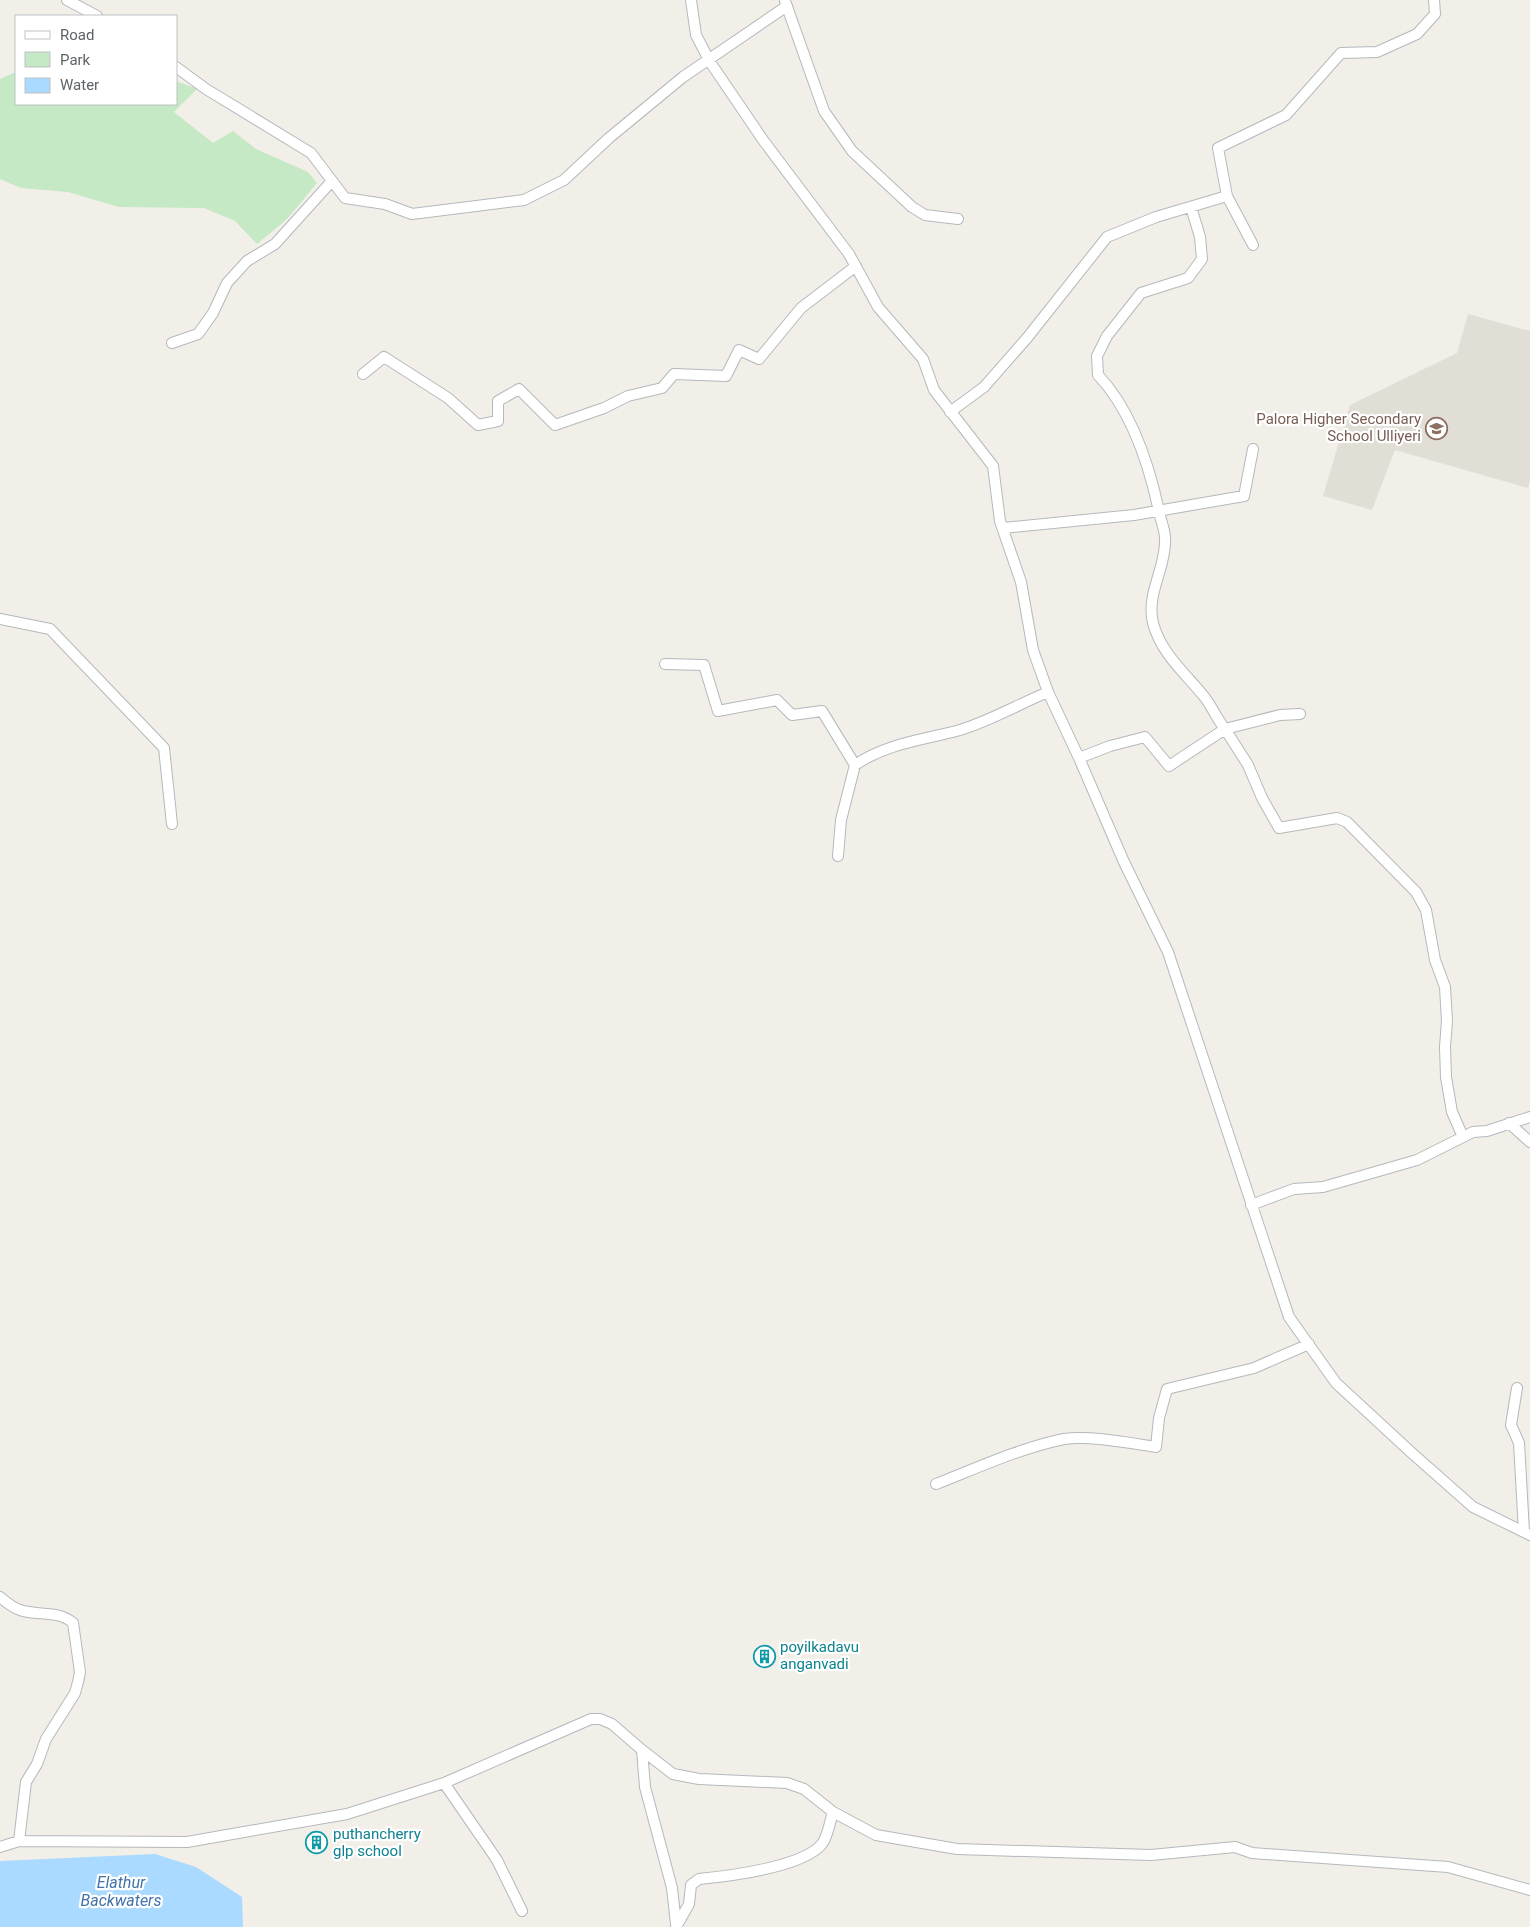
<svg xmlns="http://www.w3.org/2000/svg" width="1530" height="1927" viewBox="0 0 1530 1927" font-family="Roboto,sans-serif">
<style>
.education{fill:#e1ded6}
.green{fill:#c5e8c5}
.water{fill:#aadaff}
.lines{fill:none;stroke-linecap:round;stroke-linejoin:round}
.street-casing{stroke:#b5b8bc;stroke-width:12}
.street{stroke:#fff;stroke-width:10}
.labels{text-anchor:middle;stroke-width:4.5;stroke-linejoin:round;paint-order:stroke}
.education-label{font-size:15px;fill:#785e54;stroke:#fff;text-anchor:end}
.culture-label{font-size:15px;fill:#0d838f;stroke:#fff;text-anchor:start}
.water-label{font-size:16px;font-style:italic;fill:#4174aa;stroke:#fff}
</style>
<rect width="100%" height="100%" fill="#f1efe8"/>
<path class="education" d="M1468,314l62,17v149l-2,8 -133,-38 -23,60 -49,-14 27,-91 107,-52z"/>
<path class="green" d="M16,72v32h160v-23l21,8 -23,23 39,31 20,-12 23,18 52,23 9,11 -30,36 -30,25 -22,-23 -31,-13 -85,-1 -51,-15 -47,-4 -21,-9v-100z"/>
<path class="water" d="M155,1854l41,13 46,30 1,30h-243v-66z"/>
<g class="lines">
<defs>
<path id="street" d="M67,0l30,16
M691,0l5,35 14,27 53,78 86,114 29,53 45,52 11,31 59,76 7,55 21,61 12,68 15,42 31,66 45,104 44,90 121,365 47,66 77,71 60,53 57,28
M785,1l39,110 28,40 60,56 13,8 33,4
M176,67l30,22 105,64 34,45 40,6 27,10 112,-14 40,-20 45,-42 74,-61 104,-71
M1227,196l26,49
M1191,207l9,30 2,22 -14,19 -47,15 -34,43 -10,20 1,19c35,37 52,92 62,141 2,8 6,17 5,26 0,28 -19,52 -12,81 8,30 30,48 49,71 9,10 14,24 23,35l55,-14 20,-1
M172,343l26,-9 15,-21 14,-30 20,-22 28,-17 56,-62
M363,374l21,-17 64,41 30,27 20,-4v-20l21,-12 36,36 49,-17 24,-12 34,-8 12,-14 52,2 13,-26 20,9 42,-51 55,-42
M950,412l34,-25 43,-49 80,-101 49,-20 71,-21 -9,-48 68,-33 55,-62 36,-1 40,-18 18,-20 -1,-14
M1003,528l131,-13 110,-19 9,-47
M0,619l50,10 114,119 8,76
M665,664l39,1 14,46 59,-11 15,15 30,-4 33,54c32,-22 69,-25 105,-35 30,-9 59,-26 88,-38
M1079,758l31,-12 35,-9 24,29 56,-37 23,36 14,33 17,30 58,-10 10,4 69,70 10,18 9,50 10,27 2,34 -2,26 1,30 6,35 11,25
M838,856l3,-36 14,-55
M1509,1123l21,19
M1251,1205l43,-16 29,-2 94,-27 56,-28 14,-1 43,-14
M1517,1388l-6,37 8,18 5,89
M936,1484c41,-16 84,-36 128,-45 25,-4 66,4 92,8l3,-29 8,-29 87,-21 55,-24
M0,1597c6,5 13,11 20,13 17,6 39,0 53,13l7,49 -2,10 -3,11 -29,46 -9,25 -11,18 -7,59
M642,1750l3,37 27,101 4,36
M444,1783l53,77 25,51
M0,1847l19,-6 168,1 160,-28 97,-31 147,-64h9l12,5 30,26 31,24 26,5 88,4 17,6 29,23 43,23 81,14 194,6 84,-8 17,6 196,14 82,23
M676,1927l13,-23 2,-19 8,-6c30,-3 104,-12 123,-35 6,-8 8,-23 11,-32"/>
</defs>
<use href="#street" class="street-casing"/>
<use href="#street" class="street"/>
</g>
<defs>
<symbol id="school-ring" viewBox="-11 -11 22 22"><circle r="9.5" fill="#fff" stroke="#8d6e63" stroke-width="1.5"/><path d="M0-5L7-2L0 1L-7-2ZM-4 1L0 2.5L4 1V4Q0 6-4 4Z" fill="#8d6e63"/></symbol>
<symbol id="building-ring" viewBox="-11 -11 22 22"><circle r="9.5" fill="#fff" stroke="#0f9aa8" stroke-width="1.5"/><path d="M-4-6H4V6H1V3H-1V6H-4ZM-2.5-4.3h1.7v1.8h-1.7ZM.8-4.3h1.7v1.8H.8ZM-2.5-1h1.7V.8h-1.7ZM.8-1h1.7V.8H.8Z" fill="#0f9aa8"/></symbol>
</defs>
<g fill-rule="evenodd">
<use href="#school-ring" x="1424" y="416" width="25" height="25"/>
<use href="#building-ring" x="752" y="1644" width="25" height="25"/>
<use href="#building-ring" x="304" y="1830" width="25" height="25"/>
</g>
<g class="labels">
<g class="education-label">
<text x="1421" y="424">Palora Higher Secondary<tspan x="1421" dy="17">School Ulliyeri</tspan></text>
</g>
<g class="culture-label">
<text x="780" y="1652">poyilkadavu<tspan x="780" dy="17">anganvadi</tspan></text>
<text x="333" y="1839">puthancherry<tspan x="333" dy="17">glp school</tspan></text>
</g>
<g class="water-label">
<text x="121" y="1888">Elathur<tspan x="121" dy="18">Backwaters</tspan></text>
</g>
</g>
<rect x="15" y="15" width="162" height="90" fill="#ffffff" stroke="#bfc1c3"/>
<rect x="25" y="31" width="25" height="8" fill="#ffffff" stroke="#bfc1c3"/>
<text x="60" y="40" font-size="15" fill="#5f6368">Road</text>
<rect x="25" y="52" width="25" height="15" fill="#c5e8c5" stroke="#bfc1c3"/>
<text x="60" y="65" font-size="15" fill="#5f6368">Park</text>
<rect x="25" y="78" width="25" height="15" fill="#aadaff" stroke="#bfc1c3"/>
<text x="60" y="90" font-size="15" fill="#5f6368">Water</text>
</svg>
